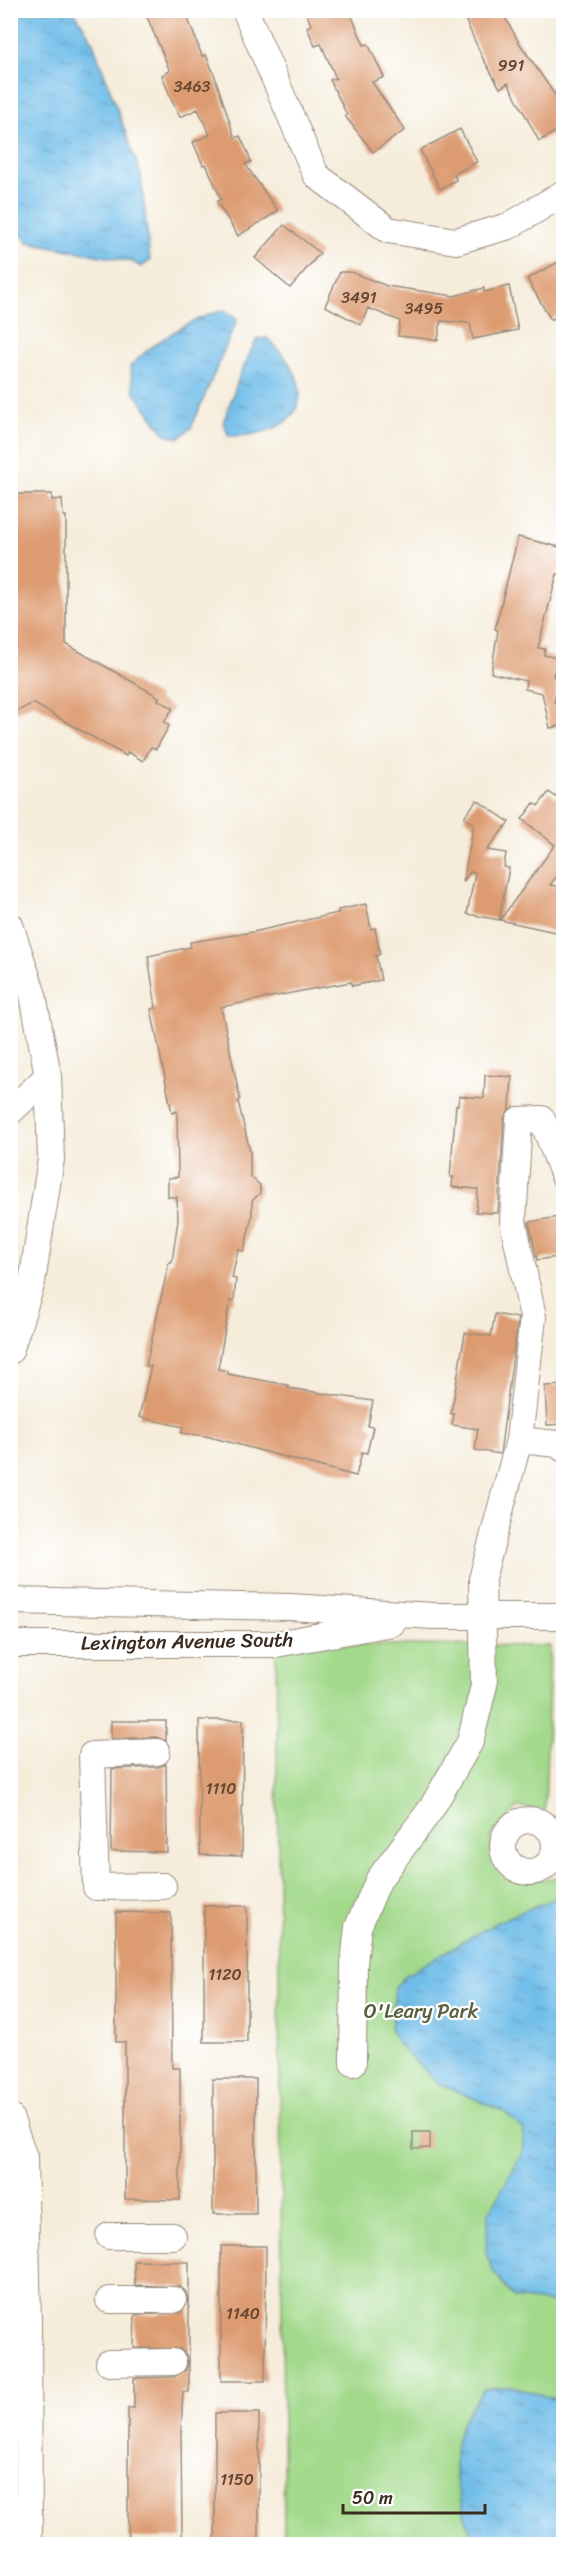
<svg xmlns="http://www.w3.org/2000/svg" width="574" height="2555" viewBox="0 0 574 2555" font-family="Sriracha,sans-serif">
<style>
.park{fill:#a2d98b;stroke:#6e8254;stroke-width:1.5}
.water{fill:url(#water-ripples);stroke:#557484;stroke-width:1.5}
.building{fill:#dd9b71}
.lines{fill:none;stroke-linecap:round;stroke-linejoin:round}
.minor-casing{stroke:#988b7c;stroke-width:28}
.minor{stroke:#fff;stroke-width:26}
.labels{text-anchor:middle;stroke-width:4.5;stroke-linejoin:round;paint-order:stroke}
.number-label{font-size:16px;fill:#644633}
.street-label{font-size:20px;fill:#3b2a1e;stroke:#fff}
.park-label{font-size:20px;fill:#5a5f3f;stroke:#fff}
</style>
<defs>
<pattern id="water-ripples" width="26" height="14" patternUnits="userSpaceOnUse" patternTransform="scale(1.5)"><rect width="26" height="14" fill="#6fbde9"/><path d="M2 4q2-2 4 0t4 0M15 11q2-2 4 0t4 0" fill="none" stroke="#5c9abc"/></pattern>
</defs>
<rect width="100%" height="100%" fill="#fff"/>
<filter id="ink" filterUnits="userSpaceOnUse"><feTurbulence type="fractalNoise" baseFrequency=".0167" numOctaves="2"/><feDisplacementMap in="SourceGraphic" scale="12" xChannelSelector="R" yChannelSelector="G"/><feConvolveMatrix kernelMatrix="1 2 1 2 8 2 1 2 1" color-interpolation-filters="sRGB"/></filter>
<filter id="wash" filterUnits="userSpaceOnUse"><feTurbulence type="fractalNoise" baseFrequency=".008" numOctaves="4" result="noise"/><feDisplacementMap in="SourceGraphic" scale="24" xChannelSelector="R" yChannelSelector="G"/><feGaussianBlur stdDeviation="1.35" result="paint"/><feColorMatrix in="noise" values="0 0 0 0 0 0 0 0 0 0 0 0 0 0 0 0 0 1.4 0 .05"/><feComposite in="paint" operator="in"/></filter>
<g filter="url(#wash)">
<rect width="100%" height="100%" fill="#f5ecda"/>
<path class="park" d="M276,1644l274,2 -5,165 -27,-4 -28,29 7,30 19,16 47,-5v667h-279z"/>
<path class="water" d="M10,11h64l18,29 49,135 9,86 -9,6 -8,-5 -105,-20 -17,-21z
M225,310l12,10 -46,108 -12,10 -14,-4 -31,-42 -4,-25c21,-24 64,-50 95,-57z
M267,338c56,51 38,98 -38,98l-6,-13 18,-51 16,-33z
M563,1895v409l-49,-6 -21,-27 -7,-18 2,-38 34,-62 2,-23 -21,-19 -65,-28 -40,-39 -7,-14 4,-43 11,-12 91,-53z
M511,2386l52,15v143h-88c-14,-36 -29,-81 -14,-118 5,-13 15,-25 22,-37z"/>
<g id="blocks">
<path class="building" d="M144,10h41l17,46 4,-1 8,19 21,64 5,-2 8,17 3,9 -6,2 33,47 -40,25 -21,-34 4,-3 -15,-35 -3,1 -10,-23 17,-7 -12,-26 -18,8 -9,-18 -9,-24 8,-4z
M305,10h44l15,35 4,-1 16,33 -12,5 33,48 -32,22 -28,-36 2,-1 -17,-35 6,-2 -15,-34 -6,2 -8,-19 4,-2z
M461,10h40l19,34 44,64v19l-25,14 -31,-58 -8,5 -18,-31z
M460,129l17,33 -23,12 2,6 -16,9 -20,-39z
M284,225l36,28 -30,35 -35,-30z
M564,259v53l-13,8 -24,-41z
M340,272h11l36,14 67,10 30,-8v4l25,-6 9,44 -45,9 -3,-16 -29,-2 -3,19 -40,-4 2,-15 -32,-13 -7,17 -36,-19z
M13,494h39v6l10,-1 1,17h3v128l93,53 -1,3 15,8 -9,14 5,4 -13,23 -5,-2 -8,14 -15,-9 -2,4 -93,-53 -23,12v-215z
M518,537l46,11v27l-7,-1 -19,74 7,1 -1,6 13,3 -4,18 7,2 -6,24 10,-2v25l-14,3 -8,-35 -17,-4 1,-8 -35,-8 7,-43 -3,-1z
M549,792l15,11v64l-14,18 14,2v43l-4,-1v4l-60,-13 55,-75 -33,-26 12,-16 4,3z
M477,800l32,22 -22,28 19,3 -2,14 5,1 -10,52 -32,-6 8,-41 -5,-1 -7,10 11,-57 -10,-8z
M366,904l5,25 4,-1 5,26 -4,2 5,24 -29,6 -1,-4 -39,7 -91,18 19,92 -2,2 12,51v24l10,9v8l-8,8v15l-8,35 -6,-1 -6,28 4,1 -2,22h-4l-12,68 10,2v3l60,11v3l85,13 -5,25 5,1 -6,26 -5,-1 -6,24 -150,-40 -25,-3 2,-6 -44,-10 12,-51h-5l23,-104h3l6,-42 -1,-23h-9v-19l10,-1 -1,-66 -5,2 -21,-104 5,-1 -8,-52 43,-9 -1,-5 63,-10 85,-19v-3z
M485,1075l27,2 -2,31 -6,11 -6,94 -22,-1 2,-23 -26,-2 1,-10h-3l6,-72h2l1,-9 25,2z
M564,1216v40l-27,4 -8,-38z
M495,1314l23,4 -18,136 -25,-4 3,-21 -26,-4 2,-11h-3l14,-81 26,3z
M564,1385v39l-17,1 -2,-39z
M199,1720h44l-1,136 -42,-1z
M111,1721h55v20l-10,-4 -45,2z
M166,1764l1,88 -56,-1 1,-82 46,-2z
M204,1906h43v136h-43z
M116,1912l55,1 1,155h8v132l-55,-1v-157h-9z
M213,2079h43v135h-43z
M413,2132h17v16l-17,1z
M221,2246h45l-1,135h-44z
M134,2261l55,1v130h-6l-2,37 1,109h-54v-130h6v-30l40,-1 12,-7 2,-8 -2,-7 -6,-6 -46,-1 1,-33 45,-2 8,-12 -2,-9 -6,-5 -45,-2z
M215,2413h44v131h-44z"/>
</g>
</g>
<g filter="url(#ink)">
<use href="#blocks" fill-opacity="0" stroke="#988b7c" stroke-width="1.5"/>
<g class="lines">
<defs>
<path id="minor" d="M245,10l71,165 72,55 68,11 53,-15 55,-33
M10,925l23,70 15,81 3,83 -19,123 -22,69
M10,1112l38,-36
M519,1440l38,4 7,5
M10,1601l280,6 143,9h131
M10,1644h266l116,-21
M157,1752l-65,3 4,132 67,-1
M503 1846a26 26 0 1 1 52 0a26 26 0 1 1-52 0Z
M353,2063l1,-100 4,-36 21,-48 52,-70 39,-67 14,-57 -2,-106 37,-139 14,-123 -20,-96 6,-101 23,-1 22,57
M10,2117l14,40 4,161 1,226
M109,2236h64
M109,2300h64
M109,2363l64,-1"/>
</defs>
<use href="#minor" class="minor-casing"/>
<use href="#minor" class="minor"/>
</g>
</g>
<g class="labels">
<g class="number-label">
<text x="511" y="71">991</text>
<text x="192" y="92">3463</text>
<text x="359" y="303">3491</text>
<text x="424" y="314">3495</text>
<text x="221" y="1794">1110</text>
<text x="225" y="1980">1120</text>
<text x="243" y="2319">1140</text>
<text x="237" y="2485">1150</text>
</g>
<g class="street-label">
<text transform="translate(187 1641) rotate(-1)" y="7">Lexington Avenue South</text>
</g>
<g class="park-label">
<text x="421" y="2018">O'Leary Park</text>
</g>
</g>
<rect width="574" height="2555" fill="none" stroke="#fff" stroke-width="36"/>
<path d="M343 2504v9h142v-9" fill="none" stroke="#3b2a1e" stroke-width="3"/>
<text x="352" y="2504" font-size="18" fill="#3b2a1e" stroke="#ffffff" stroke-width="4.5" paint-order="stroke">50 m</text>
</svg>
